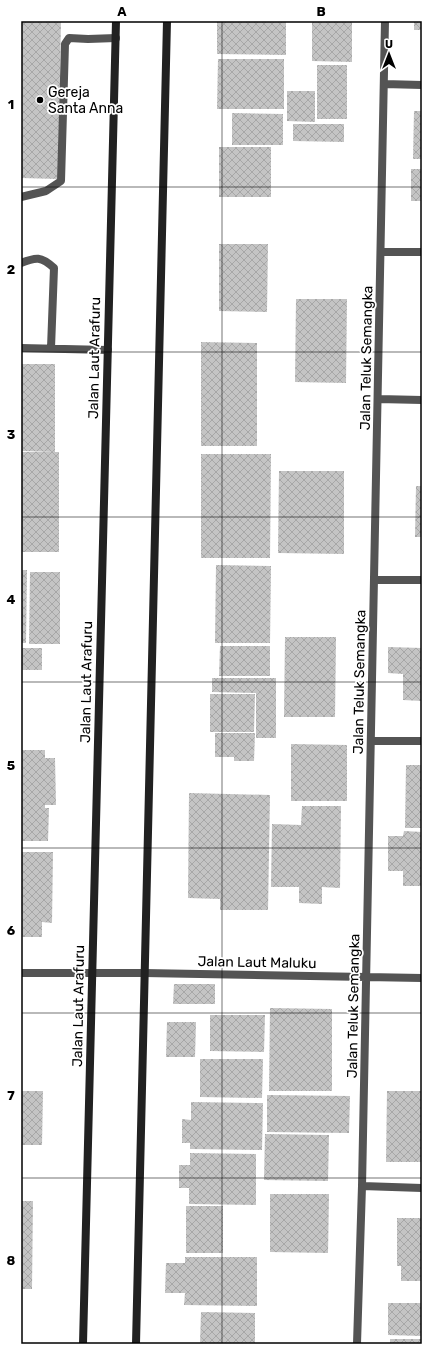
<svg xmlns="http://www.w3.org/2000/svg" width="443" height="1365" viewBox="0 0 443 1365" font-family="Rubik,sans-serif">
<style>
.building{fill:url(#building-cross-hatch)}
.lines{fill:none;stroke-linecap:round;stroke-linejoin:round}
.lane{stroke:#545454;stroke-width:8}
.street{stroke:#545454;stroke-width:8}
.secondary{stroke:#212121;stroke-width:8}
.grid{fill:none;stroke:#000;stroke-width:1;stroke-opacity:0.55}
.poi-dot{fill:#000;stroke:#fff;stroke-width:1.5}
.labels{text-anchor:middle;stroke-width:3.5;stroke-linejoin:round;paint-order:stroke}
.poi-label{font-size:14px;fill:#000;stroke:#fff;text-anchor:start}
.street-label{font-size:14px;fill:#000;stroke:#fff}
.neatline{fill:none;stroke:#000;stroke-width:1.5}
.grid-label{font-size:13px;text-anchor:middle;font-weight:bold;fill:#000}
</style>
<defs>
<pattern id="building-cross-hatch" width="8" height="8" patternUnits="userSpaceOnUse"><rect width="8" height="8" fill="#c4c4c4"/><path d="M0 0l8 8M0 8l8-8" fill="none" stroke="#a7a7a7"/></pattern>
</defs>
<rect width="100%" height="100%" fill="#fff"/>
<path class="building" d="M21,21h40l-3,158 -37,-1z
M217,21h69v34l-69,-1z
M312,21h40v41l-40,-1z
M414,21h8v9h-8z
M218,59h66v50h-67z
M317,65h30v54h-30z
M287,91h28v31l-28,-1z
M414,111h8v48h-9z
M232,113l51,1v31h-51z
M293,124h51v18l-51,-1z
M219,147h52v50h-52z
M411,169h11v32h-11z
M219,244h49l-1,68 -48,-1z
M296,299h51l-1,84 -51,-1z
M201,342l56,1v103h-56z
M21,364h34v88l-34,-1z
M21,452h38v100h-38z
M201,454h70l-1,104h-69z
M279,471h65v83l-66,-1z
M416,486h6v51h-7z
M216,565l55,1 -1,77h-55z
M21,570h6l-1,73h-5z
M30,572h30v72h-31z
M285,637h51l-1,80h-51z
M220,646h50v30h-51z
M388,647l34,1v53l-19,-1v-26l-15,-1z
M21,648h21v22h-21z
M212,678h64v60h-20v-45l-44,-1z
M210,694h45l-1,38h-44z
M215,733h40l-1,28h-20v-4h-19z
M291,744l56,1v56h-56z
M21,750h24v8h10l1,47h-11v3h4l-1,33h-27z
M406,765h16v63h-17z
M189,793l81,2 -2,115h-48v-11l-32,-1z
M302,806h39l-1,82 -18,-1v17l-23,-1v-16h-28l1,-63 29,1z
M404,831l18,1v54h-19v-15h-15v-35h15z
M21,852h32l-1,71 -10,-1v15h-21z
M174,984h41v20h-42z
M270,1008l62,1v82h-63z
M210,1015h55l-1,37 -54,-1z
M167,1022h29l-1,35h-29z
M200,1059h63l-1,39 -62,-1z
M21,1091h22l-1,54h-21z
M387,1091h35v71h-36z
M267,1095l83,1 -1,37 -82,-1z
M191,1102l72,1 -1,47 -72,-1v-6h-8v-24l9,1z
M265,1134l64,1 -1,46 -64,-1z
M190,1153l66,1v51l-67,-1v-16h-10v-23h11z
M270,1194h59l-1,59 -58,-1z
M21,1201h12l-1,88h-11z
M186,1206h37v47h-37z
M397,1218h25v63h-21v-15h-4z
M185,1257h72v49l-73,-1 1,-12h-20l1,-30h19z
M388,1303h34v33l-34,-1z
M201,1312l54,1v31h-55z
M390,1339h32v5h-32z"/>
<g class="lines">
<path class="lane" d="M21,197l25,-6 15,-10 4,-137 4,-6 19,1 28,-1
M21,263c15,-6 20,-7 33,5l-3,80
M21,348l87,2"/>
<path class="street" d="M384,84l38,1
M381,252h41
M378,399l44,1
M374,580h48
M371,741h51
M21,973h123l278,5
M362,1186l60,2
M357,1344l5,-158 23,-1165"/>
<path class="secondary" d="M83,1344l33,-1323
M136,1344l31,-1323"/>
</g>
<path class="grid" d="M222,21v1323M21,187h401M21,352h401M21,517h401M21,682h401M21,848h401M21,1013h401M21,1178h401"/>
<circle class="poi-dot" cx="40" cy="100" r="4"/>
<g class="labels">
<g class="poi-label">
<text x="48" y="97">Gereja<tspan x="48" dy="16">Santa Anna</tspan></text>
</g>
<g class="street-label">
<text transform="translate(94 358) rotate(-89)" y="5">Jalan Laut Arafuru</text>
<text transform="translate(366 358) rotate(-89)" y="5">Jalan Teluk Semangka</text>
<text transform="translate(86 682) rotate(-89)" y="5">Jalan Laut Arafuru</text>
<text transform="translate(359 682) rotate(-89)" y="5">Jalan Teluk Semangka</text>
<text transform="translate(257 962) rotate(1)" y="5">Jalan Laut Maluku</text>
<text transform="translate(78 1006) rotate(-89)" y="5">Jalan Laut Arafuru</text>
<text transform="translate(353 1006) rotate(-89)" y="5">Jalan Teluk Semangka</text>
</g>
</g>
<rect width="443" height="1365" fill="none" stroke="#ffffff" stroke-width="44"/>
<g transform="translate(389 54)" stroke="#ffffff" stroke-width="3" paint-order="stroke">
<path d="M0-3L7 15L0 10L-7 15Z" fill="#000000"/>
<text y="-6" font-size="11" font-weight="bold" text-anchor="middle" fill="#000000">U</text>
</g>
<rect x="22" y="22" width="399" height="1321" class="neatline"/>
<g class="grid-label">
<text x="122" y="16">A</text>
<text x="321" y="16">B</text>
<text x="11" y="109">1</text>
<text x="11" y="274">2</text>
<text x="11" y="439">3</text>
<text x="11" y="604">4</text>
<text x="11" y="770">5</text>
<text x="11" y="935">6</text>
<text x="11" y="1100">7</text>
<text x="11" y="1265">8</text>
</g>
</svg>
